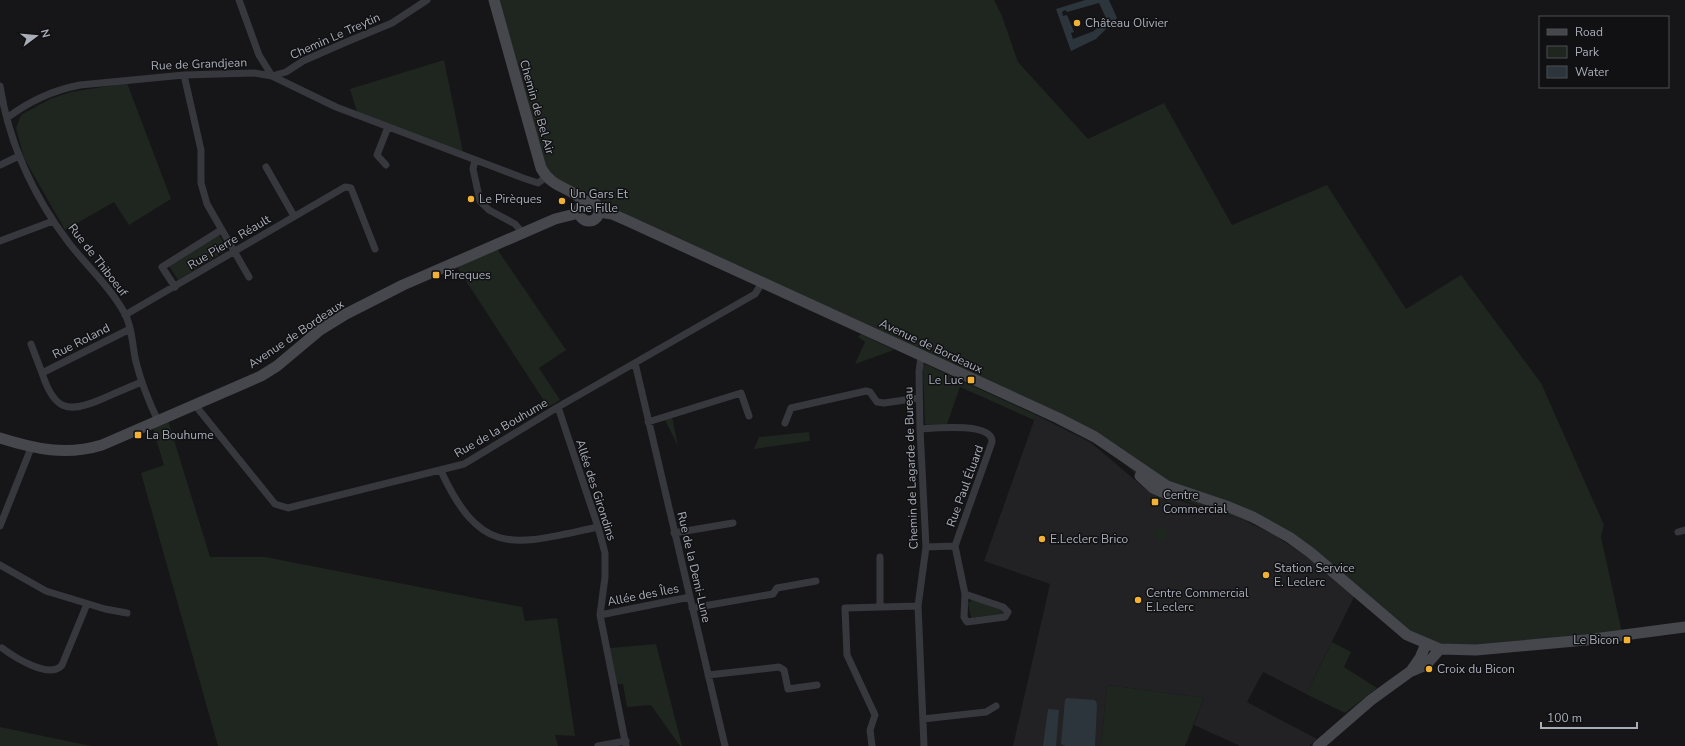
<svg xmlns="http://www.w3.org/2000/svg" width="1685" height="746" viewBox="0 0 1685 746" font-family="'Nunito Sans',sans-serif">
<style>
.built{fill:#222225}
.green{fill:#1e261f}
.water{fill:#2c353c;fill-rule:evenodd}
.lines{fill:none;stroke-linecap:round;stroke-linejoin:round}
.street{stroke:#37383d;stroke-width:7}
.secondary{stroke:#45474d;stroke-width:11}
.poi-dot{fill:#f2b134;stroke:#111113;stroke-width:1.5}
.labels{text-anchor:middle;stroke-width:3;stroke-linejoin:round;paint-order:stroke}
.poi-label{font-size:12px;fill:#a8adb8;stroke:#111113;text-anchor:start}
.street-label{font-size:12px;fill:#a8adb8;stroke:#111113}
</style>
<rect width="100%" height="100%" fill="#161618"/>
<path class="built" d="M1036,415l54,27 58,49 95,29 30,14 37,25 45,36 -49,99 -43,-22 -16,30 70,37 -8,7h-69l-46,-21 10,-27 -97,-13 -6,61h-88l37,-162 -66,-23z"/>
<path class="green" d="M494,0h500l8,16 16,46 70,77 76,-36 68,122 95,-40 79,124 55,-34 80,108 63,142 -3,12 22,100 -147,13 -50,-6 -115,-91 -38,-23 -97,-32 -23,-10 -44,-37 -22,-14 -459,-216c-11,-10 -27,-22 -41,-27 -16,-5 -27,-6 -41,-17z
M444,60l19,92 -106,-40 -7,-23z
M127,83l44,116 -42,26 -15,-23 -49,28 -41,-72 -8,-30 5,-13 29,-16 21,-7z
M219,235l7,11 -1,5 -47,29 -9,-14z
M497,249l69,101 -27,18 21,32 -12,7 -91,-140z
M861,334l33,16 -39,14 10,-22 -7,-5z
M925,364l111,51 -2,5 -74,-33 -13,37 -20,1 -2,-1 -2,-54 -2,-3z
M167,417l43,140h55l257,50 3,14 32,-3 18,118 -20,-1 3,11h-340l-77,-273 23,-8 -11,-36z
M672,417l6,29 -13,-26z
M809,432l1,9 -56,8 5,-12z
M1154 534a7 7 0 1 1 14 0a7 7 0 1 1-14 0Z
M973,599l30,12 -1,3 -31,4 -3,-15z
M1332,642l19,10 -7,15 33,21 -32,25 -39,-19z
M656,644l26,102h-2l-29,-41 -24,2 -4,-23h-7l-6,-36z
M1107,685l97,13 -19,48h-84z
M0,727l86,18 8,1h-94z"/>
<path class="water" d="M1085,0h24l8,18 -21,21 -25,12 -15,-42zM1099,3l7,15 -12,13 -21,8 -2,-6 3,-1 -7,-17 -4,1 -1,-4 3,-2 2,2z
M1067,698l28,2 2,4 -2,42h-30l-4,-2 4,-44z
M1048,709l11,1 -3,36h-13z"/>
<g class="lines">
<path class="street" d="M239,0l20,55 13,21
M184,75l17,75v33l6,21 42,73
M272,76l14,-4 17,-11 41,-18 48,-20 35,-23
M0,86c9,57 34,111 69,157 18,23 42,45 56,71 8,15 7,32 11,48 5,20 13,40 22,59
M7,118c21,-16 47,-28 73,-33l104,-10 70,-2 18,3 64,31 187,71 15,5 8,-6
M475,160l-2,9 7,32 9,9 26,14 8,9
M0,165l19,-9
M386,165l-9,-10 11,-28
M266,167l28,49
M0,241l53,-20
M175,287l-13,-20 59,-37
M125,315l220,-128 6,1 24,61
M130,329l-88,44c12,37 25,41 60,26 13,-6 26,-11 39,-17
M31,344l11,29
M921,356l-2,16 1,57 6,118 -8,59 6,140
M635,363l90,383
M195,405l80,99 13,4 176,-44 94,-57 197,-113 7,-11
M558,407l40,120 7,26v24l-5,38 26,131
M648,422l93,-29 8,23
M785,423l6,-15 75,-17 4,1 7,10 7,1 35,-5
M920,429c14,-1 73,-7 72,13l-37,104 -29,1
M441,471c41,89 75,73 157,56
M0,526l31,-78
M1678,532l7,-2
M674,533l59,-10
M955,546l10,48 -1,23 3,5 38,-5 3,-5 -5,-5 -38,-13
M880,557v49
M0,565l46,26 59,18 22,4
M692,608l81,-14 4,-6 39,-7
M600,615l90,-18
M2,648c12,9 48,32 60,17l25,-61
M708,675l71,-8 5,3 4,19 29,-4
M923,719l63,-7 10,-6
M598,746l28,-5
M872,746l-2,-16 5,-15 -28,-60 -2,-47 73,-2"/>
<path class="secondary" d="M494,0l47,168c12,22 30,18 43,34
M579 211a10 10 0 1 1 20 0a10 10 0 1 1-20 0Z
M599,212l13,2 16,7 430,197 37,19 72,49 62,21 24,10 36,20 22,16 96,82 33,14 36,1 110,-10 99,-13
M0,438c35,11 66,18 102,7l159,-69 16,-10 43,-36 26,-16 57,-29 152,-66 24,-6
M1140,476l13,12 16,7
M1412,671l14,-6 14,-16
M1318,746l53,-46 40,-29 9,-13 6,-14"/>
</g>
<g class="poi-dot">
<circle cx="1077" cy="23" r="4"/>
<circle cx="471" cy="199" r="4"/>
<circle cx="562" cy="201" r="4"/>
<rect x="432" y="271" width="8" height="8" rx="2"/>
<rect x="967" y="376" width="8" height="8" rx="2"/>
<rect x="134" y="431" width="8" height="8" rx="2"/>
<rect x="1151" y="498" width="8" height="8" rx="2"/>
<circle cx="1042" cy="539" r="4"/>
<circle cx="1266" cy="575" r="4"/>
<circle cx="1138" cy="600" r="4"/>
<rect x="1623" y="636" width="8" height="8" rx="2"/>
<circle cx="1429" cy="669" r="4"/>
</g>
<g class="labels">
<g class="poi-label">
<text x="1085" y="27">Château Olivier</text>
<text x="570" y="198">Un Gars Et<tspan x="570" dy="14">Une Fille</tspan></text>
<text x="479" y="203">Le Pirèques</text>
<text x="444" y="279">Pireques</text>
<text x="963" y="384" text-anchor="end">Le Luc</text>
<text x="146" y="439">La Bouhume</text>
<text x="1163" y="499">Centre<tspan x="1163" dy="14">Commercial</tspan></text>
<text x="1050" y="543">E.Leclerc Brico</text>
<text x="1274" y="572">Station Service<tspan x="1274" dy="14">E. Leclerc</tspan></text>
<text x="1146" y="597">Centre Commercial<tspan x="1146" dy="14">E.Leclerc</tspan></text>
<text x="1619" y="644" text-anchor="end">Le Bicon</text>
<text x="1437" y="673">Croix du Bicon</text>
</g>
<g class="street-label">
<text transform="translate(335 36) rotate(-24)" y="4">Chemin Le Treytin</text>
<text transform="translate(199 64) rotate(-2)" y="4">Rue de Grandjean</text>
<text transform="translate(537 107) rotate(74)" y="4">Chemin de Bel Air</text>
<text transform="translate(229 242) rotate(-31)" y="4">Rue Pierre Réault</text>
<text transform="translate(98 260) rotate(52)" y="4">Rue de Thiboeuf</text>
<text transform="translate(296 334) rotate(-34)" y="4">Avenue de Bordeaux</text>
<text transform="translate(81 341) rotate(-27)" y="4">Rue Roland</text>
<text transform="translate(931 346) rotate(25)" y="4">Avenue de Bordeaux</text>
<text transform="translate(501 428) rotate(-30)" y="4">Rue de la Bouhume</text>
<text transform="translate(911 468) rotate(-92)" y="4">Chemin de Lagarde de Bureau</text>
<text transform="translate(965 486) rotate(-70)" y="4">Rue Paul Éluard</text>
<text transform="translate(596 490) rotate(72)" y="4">Allée des Girondins</text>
<text transform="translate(694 567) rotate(77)" y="4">Rue de la Demi-Lune</text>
<text transform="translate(643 595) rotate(-11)" y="4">Allée des Îles</text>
</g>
</g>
<rect x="1539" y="16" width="130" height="72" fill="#111113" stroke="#4d4f55"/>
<rect x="1547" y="29" width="20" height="6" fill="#45474d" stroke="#4d4f55"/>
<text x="1575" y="36" font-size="12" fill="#a8adb8">Road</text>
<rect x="1547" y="46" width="20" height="12" fill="#1e261f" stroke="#4d4f55"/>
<text x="1575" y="56" font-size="12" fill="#a8adb8">Park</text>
<rect x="1547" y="66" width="20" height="12" fill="#2c353c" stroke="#4d4f55"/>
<text x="1575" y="76" font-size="12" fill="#a8adb8">Water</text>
<g transform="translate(36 36) rotate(74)" stroke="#111113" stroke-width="3" paint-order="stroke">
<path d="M0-3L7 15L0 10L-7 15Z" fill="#a8adb8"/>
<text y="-6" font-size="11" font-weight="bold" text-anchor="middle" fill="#a8adb8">N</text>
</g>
<path d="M1541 722v6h96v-6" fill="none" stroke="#a8adb8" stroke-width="2"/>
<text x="1547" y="722" font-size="12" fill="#a8adb8" stroke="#111113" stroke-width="3" paint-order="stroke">100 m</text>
</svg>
